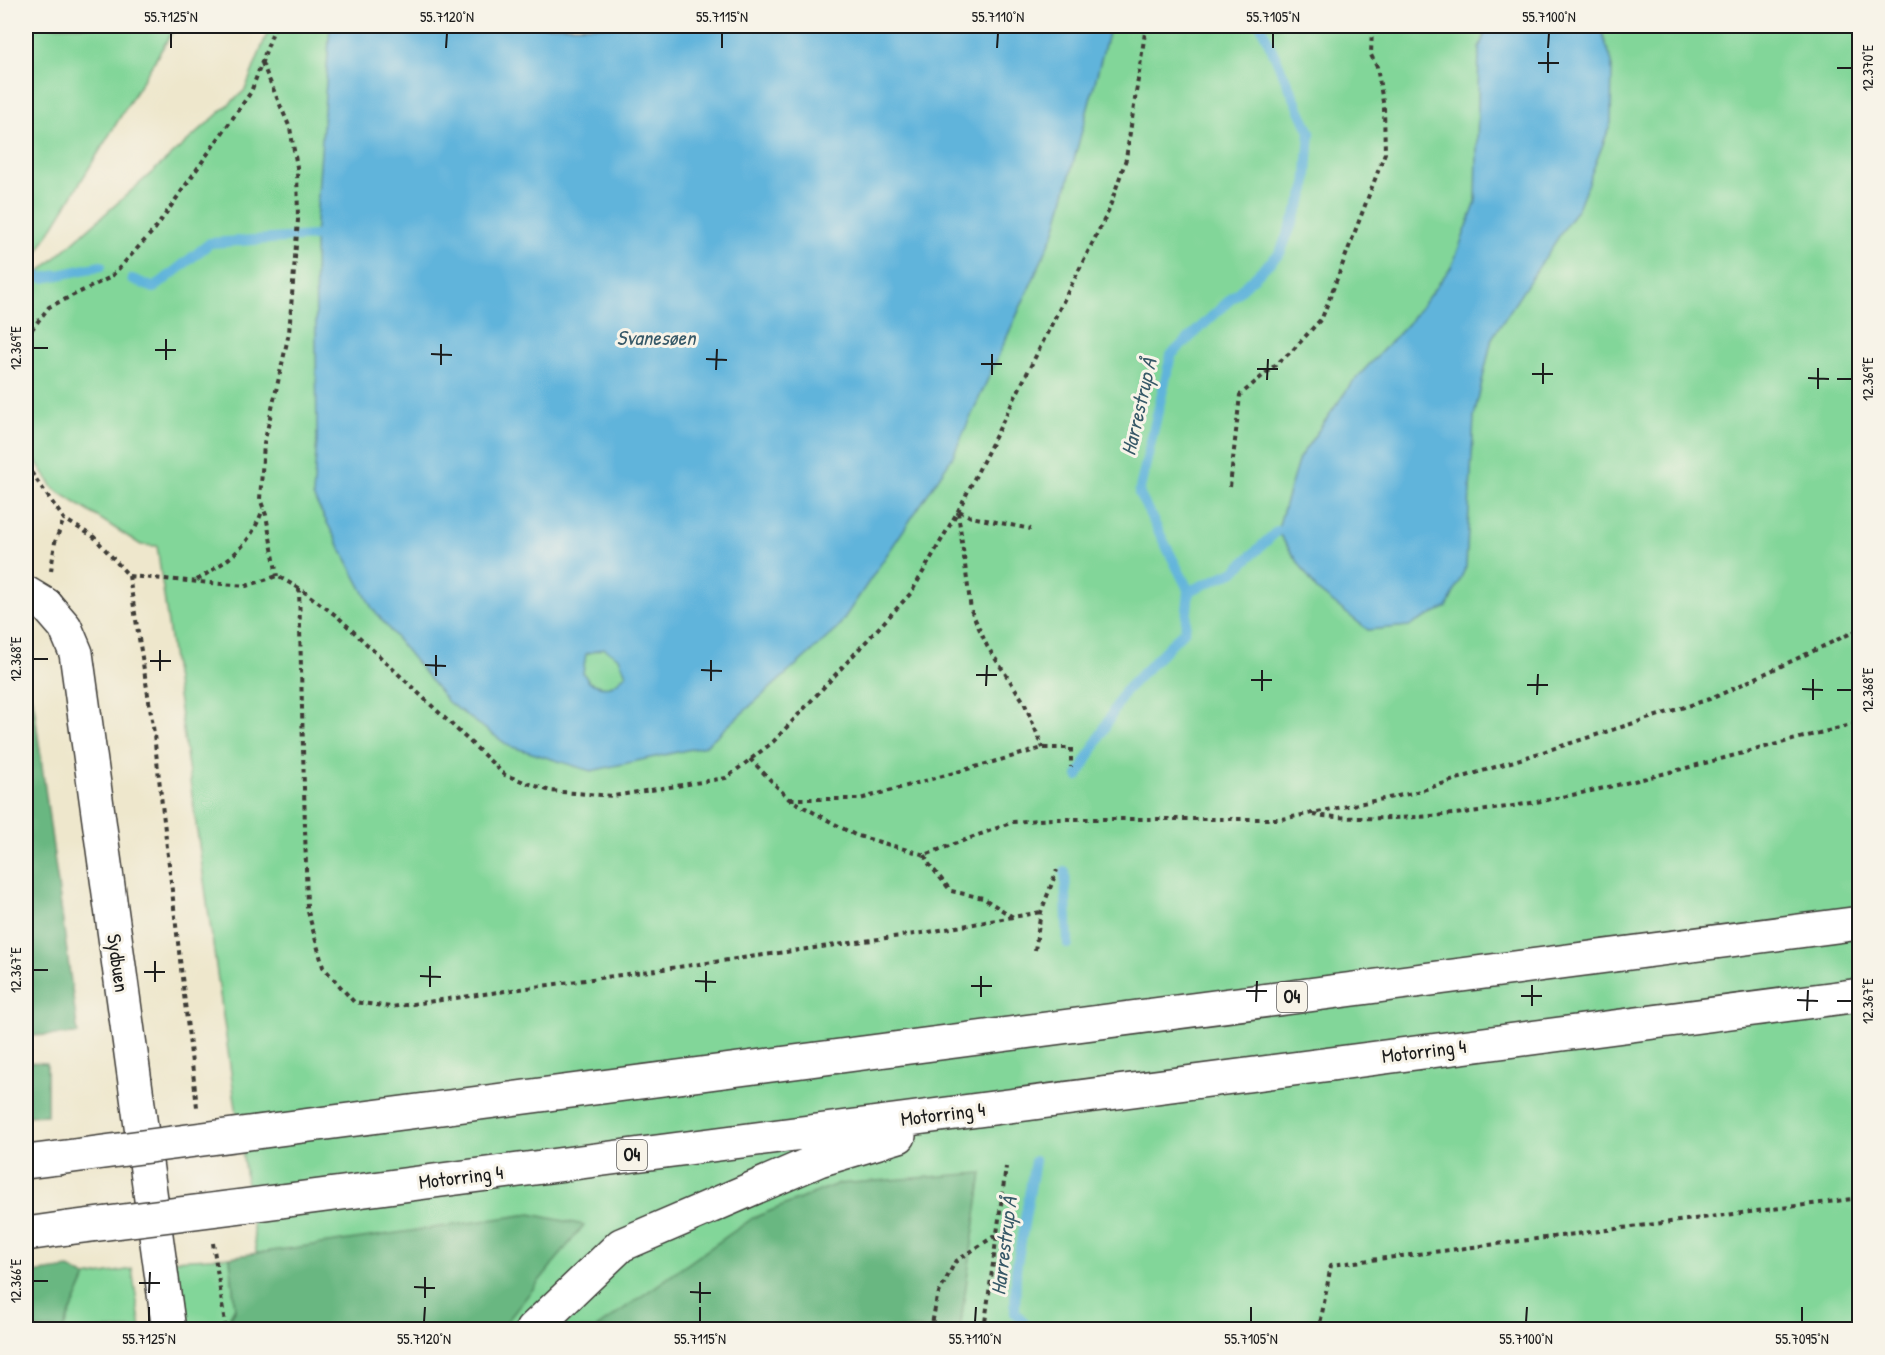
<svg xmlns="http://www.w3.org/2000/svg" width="1885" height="1355" viewBox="0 0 1885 1355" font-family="'Patrick Hand',sans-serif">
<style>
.green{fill:#82d699;stroke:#4f795a;stroke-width:1.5}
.forest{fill:#69b781;stroke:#426a4e;stroke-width:1.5}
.water{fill:#60b4db;stroke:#3e687c;stroke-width:1.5;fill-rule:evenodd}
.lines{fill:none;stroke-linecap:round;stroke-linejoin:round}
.stream{stroke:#60b4db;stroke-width:10}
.secondary-casing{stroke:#3c3a36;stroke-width:36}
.highway-casing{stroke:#3c3a36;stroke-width:36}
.path{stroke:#3c3a36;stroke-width:4;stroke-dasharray:4.5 4.5;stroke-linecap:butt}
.secondary{stroke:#fff;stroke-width:33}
.highway{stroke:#fff;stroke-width:33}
.highway-bridge-casing{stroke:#3c3a36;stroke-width:36;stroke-linecap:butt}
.highway-bridge{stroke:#fff;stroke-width:33}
.ticks{fill:none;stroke:#1c1c1c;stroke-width:2}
.labels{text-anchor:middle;stroke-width:6;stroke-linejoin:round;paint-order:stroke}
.shield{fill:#f7f3e8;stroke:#5e5c59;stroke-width:1.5}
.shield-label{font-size:18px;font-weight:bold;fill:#1c1c1c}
.street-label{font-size:20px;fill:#1c1c1c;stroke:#f7f3e8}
.water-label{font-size:21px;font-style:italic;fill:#375968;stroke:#f7f3e8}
.neatline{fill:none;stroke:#1c1c1c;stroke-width:2}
.ticks-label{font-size:15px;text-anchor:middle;fill:#1c1c1c}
</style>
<rect width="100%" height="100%" fill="#f7f3e8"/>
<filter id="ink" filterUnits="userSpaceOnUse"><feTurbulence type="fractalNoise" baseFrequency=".0167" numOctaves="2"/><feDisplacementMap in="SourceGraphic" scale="12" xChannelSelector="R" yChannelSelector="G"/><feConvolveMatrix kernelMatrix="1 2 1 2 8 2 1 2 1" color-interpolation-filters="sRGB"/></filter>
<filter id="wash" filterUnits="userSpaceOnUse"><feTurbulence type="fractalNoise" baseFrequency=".008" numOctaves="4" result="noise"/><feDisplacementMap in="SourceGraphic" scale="24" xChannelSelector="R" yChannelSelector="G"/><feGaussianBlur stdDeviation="1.35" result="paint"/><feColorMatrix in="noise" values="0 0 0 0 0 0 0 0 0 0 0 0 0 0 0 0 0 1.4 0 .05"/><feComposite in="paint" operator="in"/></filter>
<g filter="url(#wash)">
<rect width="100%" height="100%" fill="#eee7cc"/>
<path class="green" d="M26,26h150l-150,245z
M270,26h1589v1303h-1592l-110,-783 -16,-1 -87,-56 -28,-43v-162l219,-194z
M230,1257l5,50 -9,17 1,5h-42l-12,-69z
M132,1269l9,60 -78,1 23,-53z"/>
<path class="forest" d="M26,682l8,24 44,328 -52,2z
M26,1062l21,1v52l-21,1z
M982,1173l-22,156h-365l158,-111 84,-34z
M530,1214l54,11 -83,104h-274l-1,-5 9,-14 -5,-53z
M69,1268l17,9 -23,52h-37v-55z"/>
<path class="water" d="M330,26h780l-55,205 -103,227 -115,171 -132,117 -114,25 -82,-25 -61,-44 -76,-94 -59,-112 4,-57 -2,-203zM604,648l15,10 7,16c-13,14 -20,16 -37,8l-6,-9 3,-19z
M1488,26h112l12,36 -1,61 -32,83 -87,132 -18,79 -8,150 -19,40 -38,19 -41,4 -51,-40 -40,-59 22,-73 52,-74 59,-63 42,-55 24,-64 3,-154z"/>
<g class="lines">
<path class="stream" d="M26,274l18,4 57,-12
M132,279l22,9 56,-45 105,-7
M1189,591l46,-20 42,-40
M1078,776l46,-84 61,-62 4,-39 -50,-98 32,-138 109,-102 26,-64 4,-57 -49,-106
M1065,872l3,72
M1031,1330l-16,-17 1,-43 19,-109"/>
</g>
</g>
<g filter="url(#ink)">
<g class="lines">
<defs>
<path id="secondary" d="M46,605l19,22 11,26 93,677"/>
<path id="highway" d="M26,593l20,12
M272,1130l1588,-207
M26,1162l32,-4
M281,1201l1579,-206
M26,1234l42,-6
M532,1330l89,-85 198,-85 80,-24"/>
</defs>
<use href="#secondary" class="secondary-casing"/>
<use href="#highway" class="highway-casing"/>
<path class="path" d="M262,63l28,65 7,39 1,53 -9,113 -25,111 -4,55 6,16 11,61
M26,337l23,-30 62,-30 44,-48 96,-137 24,-66
M26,465l38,54 30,18 35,39 24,150 44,381
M1230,487l10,-92 53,-45 29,-32 63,-165 -1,-45 -7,-41 -6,-12 1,-29
M959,511l12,6 60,12
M958,512l13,98 16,36 37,56 19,46
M51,571l4,-29 9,-23
M129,576l117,10 31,-10 22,12 39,29 167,158 45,16 63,5 113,-18 47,-36 138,-149 47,-82 150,-299 18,-53 20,-133
M197,580c34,-22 52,-32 66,-71
M299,588l8,320 16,59 31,35 37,5 538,-75 112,-20
M750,759l39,40 66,36 70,20 88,-33 39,-3h230l131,-26 300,-95 147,-69
M790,799h70l183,-51h28v19
M1313,815c178,19 374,-51 547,-92
M925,855l4,9 22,27 32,7 30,19
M1035,950l6,-38 16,-42
M213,1243l13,87
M931,1330l6,-33 18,-35 41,-27
M984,1330l22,-163
M1319,1330l12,-65 529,-67"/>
<use href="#secondary" class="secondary"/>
<use href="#highway" class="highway"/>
<defs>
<path id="highway-bridge" d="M58,1158l214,-28
M68,1228l213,-27"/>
</defs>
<use href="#highway-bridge" class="highway-bridge-casing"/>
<use href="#highway-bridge" class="highway-bridge"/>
</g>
</g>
<path class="ticks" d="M171,48v-15M446,48l1,-15M722,48v-15M997,48l1,-15M1273,48v-15M1548,48l1,-15M1538,63h21M1837,68h15M1548,73v-21M33,348h15M155,350h21M431,354l21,1M706,359l21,1M166,360v-21M981,364h21M441,365v-21M1257,369h21M716,370l1,-21M1532,374h21M992,375v-21M1808,378l21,1M1837,379h15M1267,380l1,-21M1543,384v-21M1818,389v-21M33,659h15M150,661h21M425,665l21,1M701,670l21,1M160,671v-21M976,675h21M436,676v-21M1251,680h21M711,681v-21M1527,685h21M986,686l1,-21M1802,689l21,1M1837,690h15M1262,691v-21M1537,695l1,-21M1813,700v-21M33,970h15M144,972h21M420,976l21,1M695,981l21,1M155,982v-21M971,986h21M430,987v-21M1246,991h21M706,992v-21M1521,996h21M981,997v-21M1797,1000l21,1M1837,1001h15M1256,1002l1,-21M1532,1006v-21M1807,1011l1,-21M33,1281h15M139,1283h21M414,1287l21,1M690,1292l21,1M149,1293l1,-21M425,1298v-21M700,1303v-21M149,1322v-15M424,1322l1,-15M700,1322v-15M975,1322l1,-15M1251,1322v-15M1526,1322l1,-15M1802,1322v-15"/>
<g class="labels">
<g class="shield">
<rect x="1277" y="982" width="30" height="30" rx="4.5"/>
<rect x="617" y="1140" width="30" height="30" rx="4.5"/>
</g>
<g class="shield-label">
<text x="1292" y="1003">O4</text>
<text x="632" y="1161">O4</text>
</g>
<g class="street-label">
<text transform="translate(118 963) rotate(82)" y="7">Sydbuen</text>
<text transform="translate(1424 1051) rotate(-7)" y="7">Motorring 4</text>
<text transform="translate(943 1114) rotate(-7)" y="7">Motorring 4</text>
<text transform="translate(461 1177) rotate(-7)" y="7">Motorring 4</text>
</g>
<g class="water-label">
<text x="656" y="345">Svanesøen</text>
<text transform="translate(1139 407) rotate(-77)" y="7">Harrestrup Å</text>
<text transform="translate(1004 1246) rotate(-83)" y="7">Harrestrup Å</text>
</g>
</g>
<rect width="1885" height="1355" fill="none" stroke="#f7f3e8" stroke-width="66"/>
<rect x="33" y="33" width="1819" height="1289" class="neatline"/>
<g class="ticks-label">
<text x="171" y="22">55.7125°N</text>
<text x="447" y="22">55.7120°N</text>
<text x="722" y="22">55.7115°N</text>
<text x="998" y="22">55.7110°N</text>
<text x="1273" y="22">55.7105°N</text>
<text x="1549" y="22">55.7100°N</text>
<text transform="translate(1868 68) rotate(-90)" y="5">12.370°E</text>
<text transform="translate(16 348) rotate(-90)" y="5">12.369°E</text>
<text transform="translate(1868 379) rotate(-90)" y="5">12.369°E</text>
<text transform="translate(16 659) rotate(-90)" y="5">12.368°E</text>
<text transform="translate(1868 690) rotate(-90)" y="5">12.368°E</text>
<text transform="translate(16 970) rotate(-90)" y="5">12.367°E</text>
<text transform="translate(1868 1001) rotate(-90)" y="5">12.367°E</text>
<text transform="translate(16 1281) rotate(-90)" y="5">12.366°E</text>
<text x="149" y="1344">55.7125°N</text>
<text x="424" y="1344">55.7120°N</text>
<text x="700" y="1344">55.7115°N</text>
<text x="975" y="1344">55.7110°N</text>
<text x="1251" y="1344">55.7105°N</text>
<text x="1526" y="1344">55.7100°N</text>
<text x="1802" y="1344">55.7095°N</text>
</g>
</svg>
